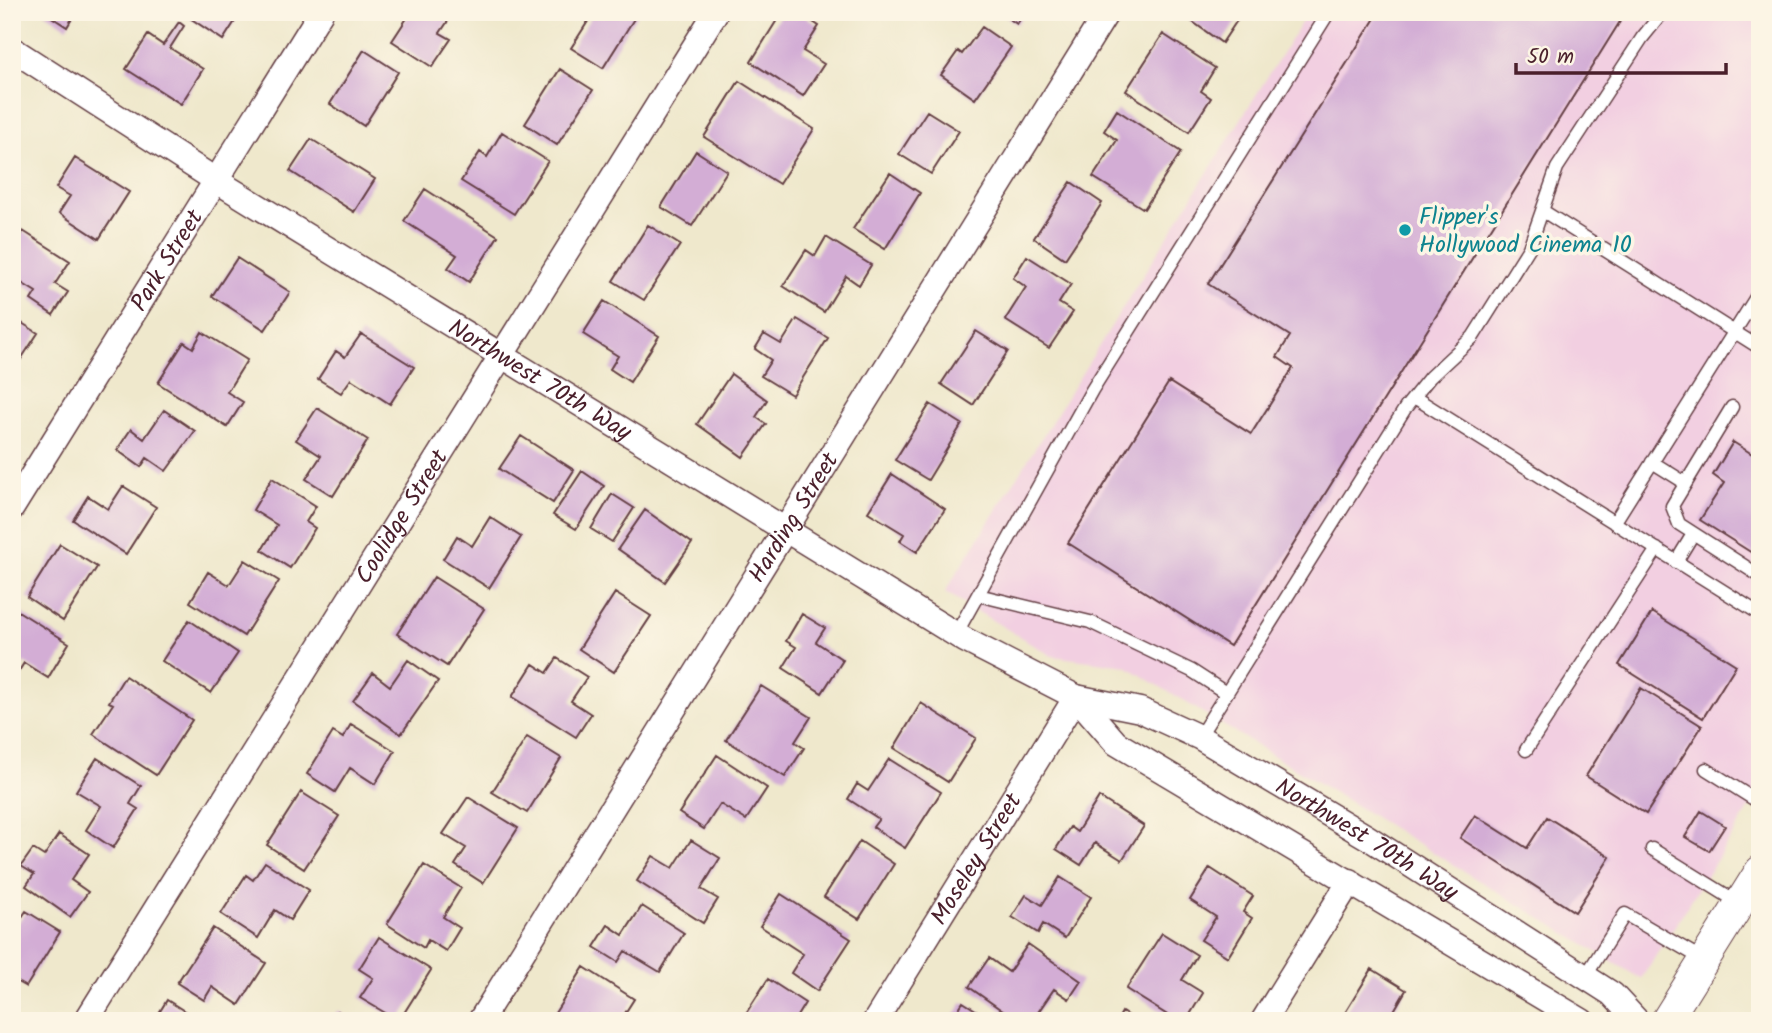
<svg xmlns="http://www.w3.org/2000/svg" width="1772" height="1033" viewBox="0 0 1772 1033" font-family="Kalam,sans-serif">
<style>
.built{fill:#f2cfe1}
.building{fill:#d3add5}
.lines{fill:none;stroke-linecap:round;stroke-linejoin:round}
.service-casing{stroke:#633d43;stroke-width:15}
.minor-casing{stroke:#633d43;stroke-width:27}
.tertiary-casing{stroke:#633d43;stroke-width:32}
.service{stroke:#fff;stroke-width:12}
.minor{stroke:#fff;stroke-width:24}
.tertiary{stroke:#fff;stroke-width:30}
.culture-dot{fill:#0f9aa8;stroke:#fcf5e5;stroke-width:2.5}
.labels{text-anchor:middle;stroke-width:7;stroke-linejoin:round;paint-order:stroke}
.culture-label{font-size:24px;fill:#0d838f;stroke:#fcf5e5;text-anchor:start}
.street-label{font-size:24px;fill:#4a1f2b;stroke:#fcf5e5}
</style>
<rect width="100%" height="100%" fill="#fcf5e5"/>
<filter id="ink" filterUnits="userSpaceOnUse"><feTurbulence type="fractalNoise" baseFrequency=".0143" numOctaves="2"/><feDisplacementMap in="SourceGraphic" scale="14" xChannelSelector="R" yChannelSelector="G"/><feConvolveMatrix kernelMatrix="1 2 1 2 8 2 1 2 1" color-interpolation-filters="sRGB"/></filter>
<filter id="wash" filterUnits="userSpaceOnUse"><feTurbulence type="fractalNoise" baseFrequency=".00686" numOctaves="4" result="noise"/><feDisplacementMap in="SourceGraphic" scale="28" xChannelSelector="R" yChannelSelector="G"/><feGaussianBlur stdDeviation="1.57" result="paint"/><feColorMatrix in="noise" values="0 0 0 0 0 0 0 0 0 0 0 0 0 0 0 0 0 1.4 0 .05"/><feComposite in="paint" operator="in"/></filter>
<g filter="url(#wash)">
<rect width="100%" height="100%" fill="#efe8cc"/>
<path class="built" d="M1308,12h452v780l-119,187 -515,-313 -74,-10 -107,-64z"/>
<g id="blocks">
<path class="building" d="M44,12h32l-9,15z
M181,12h60l-18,28z
M411,12h43l-14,21 11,6 -19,28 -40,-26z
M594,12l43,2 -34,54 -32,-20z
M782,12h16l21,14 -16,25 21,13 -21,32 -52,-34z
M999,12h26l-8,12z
M1179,12h57l4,4 -18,27z
M1379,12h247l-396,634 -162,-103 101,-161 82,52 42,-66 -16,-11 13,-21 -82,-52z
M179,22l5,4 -14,22 33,21 -22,35 -55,-35 22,-34 15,10z
M982,27l29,20 -36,52 -34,-24 17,-24 4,3z
M1163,34l52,34 -14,23 10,7 -22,34 -63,-41z
M364,50l34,22 -34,54 -34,-22z
M560,69l33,21 -36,55 -32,-21z
M739,81l75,48 -35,55 -75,-47z
M1117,110l64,42 -37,57 -51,-32 24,-37 -13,-9z
M927,111l32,20 -28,43 -32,-20z
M502,132l46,29 -34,53 -53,-33 19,-29 7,5z
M311,139l64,40 -21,33 -64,-41z
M696,151l31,20 -35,55 -31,-19z
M75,158l54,34 -30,47 -40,-26 11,-17 -14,-8z
M890,173l30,20 -35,56 -32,-20z
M1071,182l31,21 -37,56 -31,-21z
M425,189l73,47 -29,46 -21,-14 9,-13 -53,-34z
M648,225l32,20 -36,55 -31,-19z
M23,231l47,30 -15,23 13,8 -15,23 -22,-15 5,-8 -24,-15v-30z
M826,237l45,28 -12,20 -13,-9 -22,36 -41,-26 23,-36 9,6z
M1027,256l44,28 -12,19 14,9 -24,36 -44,-28 21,-33 -13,-9z
M237,258l53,34 -25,38 -53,-34z
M604,301l55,35 -29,46 -20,-13 8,-13 -35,-22z
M12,317l26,16 -26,40z
M797,319l31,19 -36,57 -31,-19 10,-16 -16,-11 9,-15 17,10z
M976,331l32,20 -35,54 -32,-21z
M202,332l45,28 -20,32 16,10 -16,25 -69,-44 26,-41 9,6z
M361,334l53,33 -24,37 -39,-25 -10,14 -23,-14 18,-28 9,6z
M731,374l36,26 -11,17 10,7 -23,33 -46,-33z
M930,404l32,20 -34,56 -33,-20z
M317,408l51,32 -35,56 -27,-17 15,-23 -25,-16z
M164,410l31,21 -29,40 -19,-13 -6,9 -24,-17 14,-21 13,10z
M521,436l53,34 -21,33 -54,-34z
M1733,442l27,17v99l-60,-38 24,-37 -11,-8z
M582,471l22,15 -28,43 -23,-14z
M892,474l53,35 -28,43 -17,-11 4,-7 -36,-22z
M272,478l44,28 -10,16 9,6 -25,40 -28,-18 15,-25 -24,-15z
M123,486l33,21 -30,47 -53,-34 15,-24 20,13z
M612,494l22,14 -22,34 -21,-13z
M645,510l47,33 -27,39 -47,-33z
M490,517l31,20 -32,51 -46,-29 14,-23 15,10z
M60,544l37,23 -34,54 -36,-24z
M245,560l34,21 -35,55 -54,-34 18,-30 21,13z
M434,577l50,32 -37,57 -50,-32z
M615,593l36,23 -37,56 -35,-23z
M18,611l51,32 -21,35 -24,-15 -12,19v-61z
M1652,612l84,53 -33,53 -84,-53z
M802,614l23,14 -9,14 27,18 -21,33 -39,-25 13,-21 -10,-6z
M189,620l49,33 -27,40 -49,-32z
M557,658l30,19 -16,24 20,13 -15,23 -64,-40 21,-33 14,9z
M408,660l30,21 -37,53 -48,-33 20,-28 17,13z
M125,676l67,44 -36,55 -63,-41 20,-30 -4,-2z
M761,686l50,31 -16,25 9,6 -19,29 -59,-37z
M1641,688l61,38 -56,88 -60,-38z
M921,703l55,35 -28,44 -54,-34z
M351,724l44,27 -20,33 -25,-16 -15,24 -28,-18 26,-42 10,6z
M527,737l34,21 -34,55 -35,-21z
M717,755l50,33 -21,32 -26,-16 -16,25 -25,-16z
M97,758l44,28 -11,18 8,5 -25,39 -27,-18 15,-24 -25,-15z
M889,759l52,33 -36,56 -32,-21 6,-8 -31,-20 9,-15 11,7z
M301,792l38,24 -35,53 -37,-24z
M468,797l50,31 -35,55 -28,-18 11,-17 -23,-14z
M1099,797l45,29 -22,34 -27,-17 -14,22 -25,-16 14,-22 7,5z
M1701,811l24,15 -16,25 -24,-14z
M1475,815l52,33 20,-31 63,40 -35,55 -115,-74z
M59,834l30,20 -18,26 17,12 -18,25 -44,-31 8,-12 -13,-8 12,-17 11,7z
M691,840l29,18 -19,31 17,10 -15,24 -66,-42 16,-25 20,12z
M860,841l34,23 -35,55 -35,-22z
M265,862l44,28 -19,30 -15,-10 -17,28 -37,-24 25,-39 7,5z
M424,865l37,23 -18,29 17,11 -14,23 -18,-11 -4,8 -37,-24z
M1210,868l43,28 -10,16 9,6 -24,39 -27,-17 15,-23 -26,-17z
M1060,877l31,20 -26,41 -22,-14 -5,9 -26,-16 14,-22 16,10z
M781,894l70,45 -34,52 -26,-18 12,-19 -43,-28z
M642,906l42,27 -24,39 -35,-21 -7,11 -24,-15 14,-22 15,10z
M26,911l34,21 -34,55 -14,-8v-47z
M213,928l53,35 -27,42 -27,-18 -8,13 -27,-17z
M1162,933l35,22 -15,25 21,13 -17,28h-9l-51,-32z
M379,937l52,33 -32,51 -39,-23 13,-20 -14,-9z
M1028,944l53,37 -12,18 -15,-10 -22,32h-15l-48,-34 20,-29 20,14z
M584,967l50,32 -14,22h-23l-9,-6 -3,6h-35z
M1372,969l34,21 -18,31h-48z
M768,979l37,24 -11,18h-53z
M167,1000l33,21h-46z
M963,1002l30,19h-42z
M338,1011l15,10h-21z
M1122,1012l14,9h-19z"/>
</g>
</g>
<g filter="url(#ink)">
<use href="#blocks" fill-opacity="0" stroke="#633d43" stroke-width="2"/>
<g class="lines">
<defs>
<path id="service" d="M1543,211l217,137
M1414,397l346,217
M1732,407l-60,99 7,18 81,52
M1652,462l32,20
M1614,523l146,-232
M1676,562l17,-28
M978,595l112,27 102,49 34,22
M956,634l136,-244 237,-378
M1199,737l207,-330 24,-30 43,-40 56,-89 28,-80 85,-130 21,-26
M1526,750l131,-201
M1706,769l54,34
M1652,849l87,54
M1585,977l40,-63 79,46"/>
<g id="minor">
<path id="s1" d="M12,49l205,132 748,459 111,57 64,13 59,27 168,100 245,157 25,27"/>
<path id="s2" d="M12,508l309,-496"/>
<path d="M1076,697l40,46 466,278"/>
<path id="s3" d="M86,1021l630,-1009"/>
<path id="s4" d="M480,1021l627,-1009"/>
<path id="s5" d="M875,1021l201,-324"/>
<path d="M1263,1021l87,-140"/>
</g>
<path id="tertiary" d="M1666,1021l94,-150"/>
</defs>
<use href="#service" class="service-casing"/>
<use href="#minor" class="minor-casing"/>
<use href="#tertiary" class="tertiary-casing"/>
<use href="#service" class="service"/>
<use href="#minor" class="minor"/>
<use href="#tertiary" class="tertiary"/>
</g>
</g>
<circle class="culture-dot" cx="1405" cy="230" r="7"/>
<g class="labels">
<g class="culture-label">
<text x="1419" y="224">Flipper's<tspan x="1419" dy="28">Hollywood Cinema 10</tspan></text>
</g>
<g class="street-label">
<text dy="8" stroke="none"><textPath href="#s2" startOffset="292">Park Street</textPath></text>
<text dy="8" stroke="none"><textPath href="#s1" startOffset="623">Northwest 70th Way</textPath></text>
<text dy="8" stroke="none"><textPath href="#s3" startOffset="595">Coolidge Street</textPath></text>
<text dy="8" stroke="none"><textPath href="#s4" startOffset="593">Harding Street</textPath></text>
<text dy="8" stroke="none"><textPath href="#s1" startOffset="1573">Northwest 70th Way</textPath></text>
<text dy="8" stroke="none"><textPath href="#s5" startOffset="191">Moseley Street</textPath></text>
</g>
</g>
<rect width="1772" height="1033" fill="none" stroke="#fcf5e5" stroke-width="42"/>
<path d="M1516 63v10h210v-10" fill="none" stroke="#4a1f2b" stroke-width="3.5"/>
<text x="1527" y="63" font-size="21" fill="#4a1f2b" stroke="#fcf5e5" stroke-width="5" paint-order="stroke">50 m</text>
</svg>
